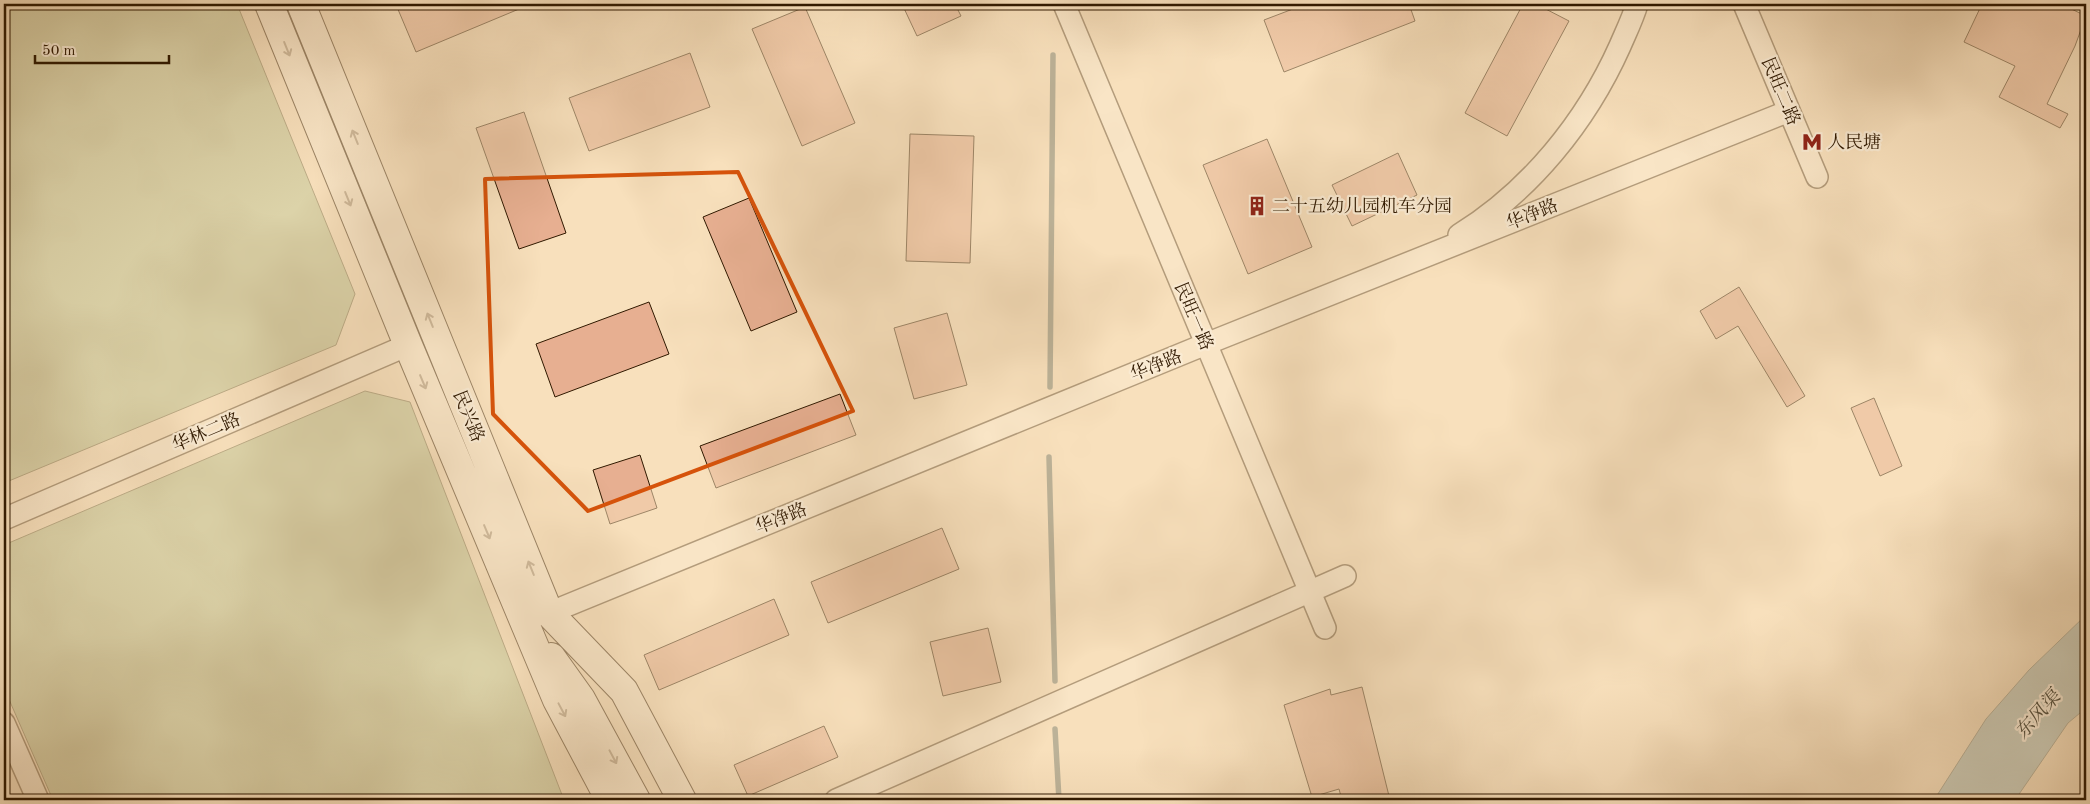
<svg xmlns="http://www.w3.org/2000/svg" width="2090" height="804" viewBox="0 0 2090 804" font-family="'Old Standard TT','Noto Serif SC',serif">
<style>
.green{fill:#bbc392;stroke:#766e49}
.water{fill:#9fbbb8;stroke:#737a6e}
.lines{fill:none;stroke-linecap:round;stroke-linejoin:round}
.stream{stroke:#737a6e;stroke-width:5.5}
.building{fill:#e7af91;stroke:#301900}
.street-casing{stroke:#624b2f;stroke-width:24}
.secondary-casing{stroke:#301900;stroke-width:30}
.street{stroke:#faebd3;stroke-width:21}
.secondary{stroke:#faebd3;stroke-width:28}
.oneway{stroke:#9f8c74}
.marked{fill:none;stroke:#d6530b;stroke-width:4;stroke-linejoin:round}
.labels{text-anchor:middle;stroke-width:4.5;stroke-linejoin:round;paint-order:stroke}
.street-label{font-size:18px;fill:#301900;stroke:#faebd3}
.poi-label{font-size:18px;fill:#301900;stroke:#faebd3;text-anchor:start}
.water-label{font-size:19px;font-style:italic;fill:#575240;stroke:#faebd3}
</style>
<rect width="100%" height="100%" fill="#f8e0bc"/>
<filter id="stains"><feTurbulence type="fractalNoise" baseFrequency=".004" numOctaves="4"/><feColorMatrix values="0 0 0 0 .2 0 0 0 0 .09 0 0 0 0 .02 0 0 0 .5 -.17"/></filter>
<radialGradient id="worn" r=".72"><stop offset=".6" stop-color="#630" stop-opacity="0"/><stop offset="1" stop-color="#630" stop-opacity=".3"/></radialGradient>
<path class="green" d="M4,4h233l118,290 -19,51 -332,138z
M365,391l45,11 154,398h-511l-49,-112v-143z"/>
<path class="water" d="M2086,615v93l-18,15 -53,77h-81l52,-81 43,-49z"/>
<g class="lines">
<path class="stream" d="M1050,387l3,-332
M1049,457l6,224
M1055,729l4,71"/>
</g>
<path class="building" d="M405,4h126l-115,48 -19,-45z
M902,4h53l6,12 -44,20z
M1306,4h103l6,17 -131,51 -20,-52z
M1523,4h13l33,17 -62,115 -42,-23z
M1982,4h79l25,12 -11,30 -28,58 21,10 -8,14 -61,-31 16,-31 -51,-24z
M805,7l50,116 -53,23 -50,-117z
M690,53l20,54 -121,44 -20,-53z
M524,112l42,121 -47,16 -43,-121z
M910,134l64,2 -4,127 -64,-2z
M1267,139l45,108 -64,27 -45,-109z
M1398,153l19,42 -65,31 -20,-41z
M749,198l48,114 -46,19 -48,-114z
M1739,287l66,109 -18,11 -49,-81 -22,13 -16,-28z
M649,302l20,52 -114,43 -19,-53z
M947,313l20,72 -53,14 -20,-71z
M840,394l16,41 -140,53 -16,-42z
M1874,398l28,68 -22,10 -29,-68z
M640,455l17,53 -47,16 -17,-54z
M942,528l17,41 -131,54 -17,-41z
M774,599l15,36 -130,55 -15,-35z
M988,628l13,54 -58,14 -13,-54z
M1362,687l28,113h-19l-1,-3 -14,3h-14l-3,-11 -27,8 -28,-92 46,-16 1,6z
M824,726l14,31 -90,39 -14,-31z"/>
<g class="lines">
<defs>
<path id="street" d="M1064,4l261,624
M1744,4l73,173
M1459,235c71,-44 127,-113 161,-189 6,-14 13,-28 17,-42
M4,519l404,-174
M535,615l14,-2 657,-269 583,-233
M4,723l34,77
M836,800l509,-224"/>
<path id="secondary" d="M269,4l139,341 149,355 53,100
M301,4l248,609 75,78 58,109
M551,657l30,42 55,101"/>
</defs>
<use href="#street" class="street-casing"/>
<use href="#secondary" class="secondary-casing"/>
<use href="#street" class="street"/>
<use href="#secondary" class="secondary"/>
</g>
<defs><path id="oneway-shaft" d="M-6 0H5M1.5-3L5.5 0L1.5 3" fill="none" stroke-width="1.6" stroke-linecap="round" stroke-linejoin="round" transform="scale(1.25)"/></defs>
<g class="oneway">
<use href="#oneway-shaft" transform="translate(287 49) rotate(68)"/>
<use href="#oneway-shaft" transform="translate(355 137) rotate(-112)"/>
<use href="#oneway-shaft" transform="translate(348 199) rotate(68)"/>
<use href="#oneway-shaft" transform="translate(430 320) rotate(-112)"/>
<use href="#oneway-shaft" transform="translate(423 382) rotate(67)"/>
<use href="#oneway-shaft" transform="translate(487 532) rotate(67)"/>
<use href="#oneway-shaft" transform="translate(531 568) rotate(-112)"/>
<use href="#oneway-shaft" transform="translate(562 710) rotate(62)"/>
<use href="#oneway-shaft" transform="translate(613 757) rotate(62)"/>
</g>
<path d="M0 0H2090V804H0ZM738,172l115,239 -265,100 -95,-97 -8,-235z" fill="#f8e0bc" fill-opacity=".55" fill-rule="evenodd"/>
<path class="marked" d="M738,172l115,239 -265,100 -95,-97 -8,-235z"/>
<defs>
<symbol id="metro-bare" viewBox="-9 -9 18 18"><path d="M-5.5 5V-5H-3L0 0L3-5H5.5V5H3V-.5L0 4L-3-.5V5Z" fill="#8f2418" stroke="#faebd3" stroke-width="2.5" paint-order="stroke"/></symbol>
<symbol id="building-bare" viewBox="-9 -9 18 18"><path d="M-4-6H4V6H1V3H-1V6H-4ZM-2.5-4.3h1.7v1.8h-1.7ZM.8-4.3h1.7v1.8H.8ZM-2.5-1h1.7V.8h-1.7ZM.8-1h1.7V.8H.8Z" fill="#8f2418" stroke="#faebd3" stroke-width="2.5" paint-order="stroke"/></symbol>
</defs>
<g fill-rule="evenodd">
<use href="#metro-bare" x="1798" y="128" width="28" height="28"/>
<use href="#building-bare" x="1243" y="192" width="28" height="28"/>
</g>
<g class="labels">
<g class="street-label">
<text transform="translate(1781 91) rotate(67)" y="6">民旺二路</text>
<text transform="translate(1532 214) rotate(-22)" y="6">华净路</text>
<text transform="translate(1194 316) rotate(67)" y="6">民旺一路</text>
<text transform="translate(1156 365) rotate(-22)" y="6">华净路</text>
<text transform="translate(469 416) rotate(68)" y="6">民兴路</text>
<text transform="translate(206 432) rotate(-23)" y="6">华林二路</text>
<text transform="translate(781 518) rotate(-22)" y="6">华净路</text>
</g>
<g class="poi-label">
<text x="1827" y="148">人民塘</text>
<text x="1272" y="212">二十五幼儿园机车分园</text>
</g>
<g class="water-label">
<text transform="translate(2037 714) rotate(-48)" y="7">东风渠</text>
</g>
</g>
<rect width="2090" height="804" fill="none" stroke="#f8e0bc" stroke-width="20"/>
<rect x="5" y="5" width="2080" height="794" fill="none" stroke="#301900" stroke-width="2.5"/>
<rect x="10" y="10" width="2070" height="784" fill="none" stroke="#301900"/>
<path d="M35 55v8h134v-8" fill="none" stroke="#301900" stroke-width="2.5"/>
<text x="42" y="55" font-size="15" fill="#301900" stroke="#faebd3" stroke-width="4" paint-order="stroke">50 m</text>
<rect width="100%" height="100%" filter="url(#stains)"/>
<rect width="100%" height="100%" fill="url(#worn)"/>
</svg>
